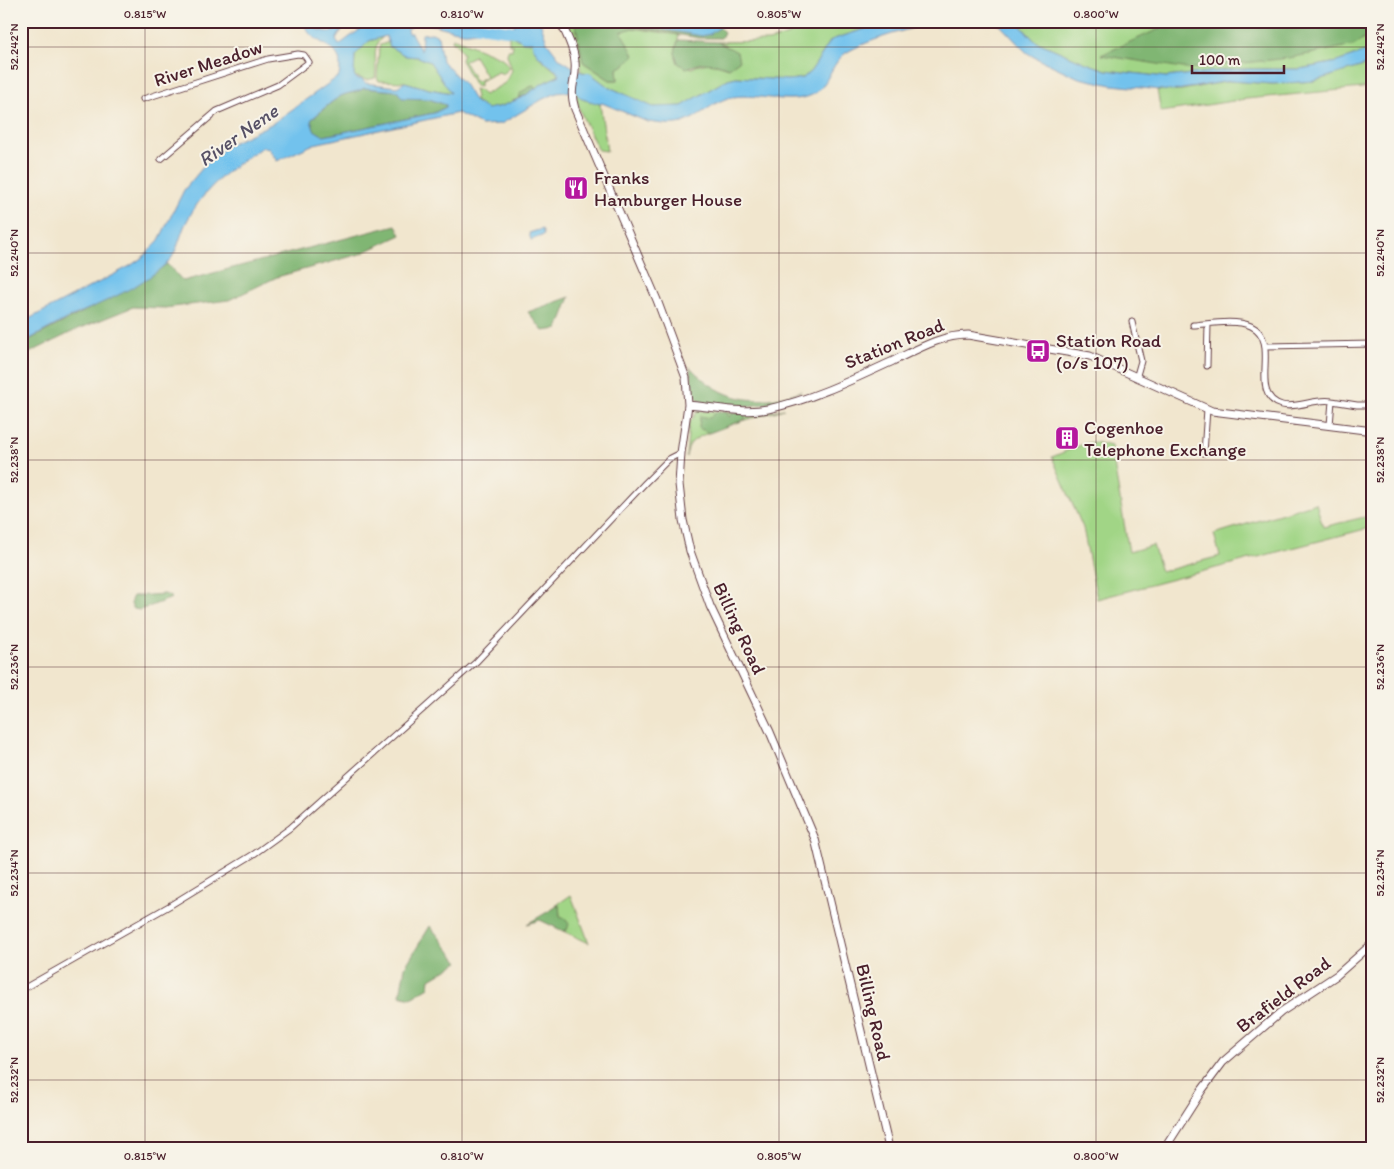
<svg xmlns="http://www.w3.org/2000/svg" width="1394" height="1169" viewBox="0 0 1394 1169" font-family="Itim,sans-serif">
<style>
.green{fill:#a1d586;stroke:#767a58;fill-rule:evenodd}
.forest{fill:#80b673;stroke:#656a4f}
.water{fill:#72c2ed;stroke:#5e708c;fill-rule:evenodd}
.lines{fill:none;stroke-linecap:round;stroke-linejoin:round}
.river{stroke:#72c2ed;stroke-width:11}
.street-casing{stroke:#633d43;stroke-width:7}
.secondary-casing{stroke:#633d43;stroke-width:9}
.street{stroke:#fff;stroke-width:5}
.secondary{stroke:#fff;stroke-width:7}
.ticks{fill:none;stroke:#4a1f2b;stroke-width:1;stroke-opacity:0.45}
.labels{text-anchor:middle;stroke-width:4;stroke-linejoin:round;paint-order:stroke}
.street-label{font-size:19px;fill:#4a1f2b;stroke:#f7f3e8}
.poi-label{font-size:19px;fill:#4a1f2b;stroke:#f7f3e8;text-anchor:start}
.water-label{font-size:20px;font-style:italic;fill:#565065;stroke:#f7f3e8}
.neatline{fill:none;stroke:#4a1f2b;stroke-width:2}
.ticks-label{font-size:12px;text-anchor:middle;fill:#4a1f2b}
</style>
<rect width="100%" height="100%" fill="#f7f3e8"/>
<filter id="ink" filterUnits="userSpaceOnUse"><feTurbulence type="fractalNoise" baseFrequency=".02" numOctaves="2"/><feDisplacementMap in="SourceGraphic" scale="10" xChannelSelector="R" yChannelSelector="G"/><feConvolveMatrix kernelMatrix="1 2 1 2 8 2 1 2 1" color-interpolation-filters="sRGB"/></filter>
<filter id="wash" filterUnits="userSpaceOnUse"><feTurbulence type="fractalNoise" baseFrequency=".0096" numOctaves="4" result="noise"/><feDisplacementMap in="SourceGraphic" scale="20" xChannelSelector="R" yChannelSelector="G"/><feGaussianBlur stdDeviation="1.12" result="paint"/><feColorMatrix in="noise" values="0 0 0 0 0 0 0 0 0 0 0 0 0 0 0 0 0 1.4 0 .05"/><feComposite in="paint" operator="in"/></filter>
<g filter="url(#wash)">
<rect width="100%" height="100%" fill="#f1e6ce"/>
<path class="green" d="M563,21h12l8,41 27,18h8l-1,-11 9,-5 -6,-32 12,-4 47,7 -4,18 3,10 14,5c13,-7 23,-5 37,0l-3,-23 -8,-3 51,-1 19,-6 25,-14h76l-58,19 -20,31 -8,7 -14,2 -53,-3 -8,2 -46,27 -17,2 -12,-1 -46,-21 -17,-13 -9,-1 -4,-22z
M1016,21h357v28l-36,13 -37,7h-64l-70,8 -60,-7 -20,-7 -51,-22z
M509,34l8,5 15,3 7,15 21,18 -17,8 -13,10 -28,13 -15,3 -13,-9 2,-3 -2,-8 7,2 3,4 21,-12 7,-13 -5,-15 1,-5h4l1,-5 -4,-1z
M383,37c-13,10 -5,27 -8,41l-9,2 -12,-4 1,-21 14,-14z
M453,38l49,20 7,9 -5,7 -6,-2 -18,9v6l-5,-1 -14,-26 2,-6 -7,-11 -4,-2zM474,56l12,20 -10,6 -12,-21z
M389,42l2,5 15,9 12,1 12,5 22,31 -23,-4 -24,-7 -26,-1 -2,-3 2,-30 1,-3z
M1373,63v24l-127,12 -85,13 -4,-22h25l48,-9 43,3 41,-3z
M574,91l8,8 18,5 7,47 -9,-1 -18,-39z
M784,409c-19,6 -80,21 -92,33 -4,4 -5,10 -6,15l3,-34 9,-12 62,2z
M1094,442l17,4 18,106 24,-7 8,27 59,-16 -6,-22 102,-31 7,24 50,-12v12l-276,72 -14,-71 -31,-71 31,-13z
M571,895l18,48 -26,-12 4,-1 -7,-13 -1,-12 -4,1z"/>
<path class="forest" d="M575,21h37l98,13 9,-7 5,5 -3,6h-22l-59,-10h-8l-11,4 13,23 -8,9 -9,5 1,11h-8l-27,-18z
M1177,21h196v12l-18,12 -66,13 -100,11 -88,-14z
M678,40l40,2 19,10 2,9 -10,7 -12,-4 -15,-1 -16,5 -8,-5 -3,-10z
M532,86l4,1 -6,6 -11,5 2,-6z
M364,88l33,3 5,6 27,2 17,6v2l-12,6 -110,23 -10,-5 -3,-11c10,-8 19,-18 30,-24 8,-4 17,-3 23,-8z
M396,225l5,10 -41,19 -83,23 -48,23 -64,8 -32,-1 -57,23 -55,27v-13l116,-60 30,-20 16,17z
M570,297l-12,32 -15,2 -15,-19z
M690,367c33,35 67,40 111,24 -29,14 -44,16 -75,14 -9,0 -20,1 -27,-5 -8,-6 -7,-24 -9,-33z
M717,411l10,2 2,4 4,-4 11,1 2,5 -37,14 -10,-5 1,-12 10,2z
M165,594l7,4 -32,12 -6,-1c-4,-4 -4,-8 -1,-13z
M559,905l1,12 6,2 3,5 -2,6 -4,1 -23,-11 -13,4z
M430,926l29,36 -29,17 -1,8 -18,11 -11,-3 5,-28z"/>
<path class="water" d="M297,21h14l7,9 13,2 6,-2 4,-9h6l-11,19 3,5 27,-20 10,-4h91l24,3 -1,8c-10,-4 -17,1 -27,0 -17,-2 -42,-15 -56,-2l1,3h3l10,18 1,-17 10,-1 6,3 4,25 22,23 11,18 12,7 15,-3 21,-9 20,-14 17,-8c-9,-12 -26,-17 -28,-33h-9l-13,-8 6,-13h24l7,21 13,17 21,13 9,1 17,13 46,21 29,-1 46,-27 8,-2 53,3 14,-2 8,-7 20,-31 58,-19h54c-22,4 -86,21 -101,35 -12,11 -15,32 -30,39 -21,10 -56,-2 -79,2 -20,3 -33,21 -51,26 -11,3 -24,0 -34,-1l-46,-19 -2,1 -18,-5 -8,-8 -17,2 -14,6 -42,25 -20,1 -23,-12 -144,31 -37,17 -8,-12 -6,-2c-31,19 -59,41 -76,74 -7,12 -9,32 -19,41 -25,24 -62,39 -93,53 -18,9 -36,19 -54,29v-21l109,-57 13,-9 16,-17 25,-50 21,-25 23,-20 45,-22 66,-47c5,-27 -10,-27 -27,-40 -4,-3 -6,-9 -9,-13zM386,36l4,11 16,9 12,1 12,5 21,31 -22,-4 -24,-7 -8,5 -32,-4 -3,-4h-5l-3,-4 1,-20 14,-14zM364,88l33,3 5,7 27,1 17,6v2l-12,6 -110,23 -10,-6 -3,-10c9,-8 18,-17 28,-23 8,-5 18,-4 25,-9z
M612,21h166c-18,12 -33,8 -53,3l-15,10 -8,2z
M990,21h26l19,20 51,22 20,7 60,7 70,-8h64l37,-7 36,-13v14l-59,18 -41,3 -43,-3 -59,10 -59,-6 -33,-7 -45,-21 -8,-5 -26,-27z
M542,229l2,6 -13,5 -2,-7z"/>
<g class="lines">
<path class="river" d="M476,26l48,7"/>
</g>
</g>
<g filter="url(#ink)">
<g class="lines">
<defs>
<path id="street" d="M143,99l125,-40 30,-5 6,1 5,7 -31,23 -61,26 -56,48
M1132,322l9,39 -4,14
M1193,325c16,-1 42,-6 58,1 32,15 -5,69 31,79 15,4 33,-7 50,-4l-2,24
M1266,346l107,-2
M1207,366l1,-42
M1332,401l25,4h16
M1204,453l3,-44
M21,990l148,-84 85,-52 36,-26 186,-166 169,-179 24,-24 12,-6"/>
<path id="secondary" d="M560,21c6,13 14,27 15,41 2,20 -7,24 0,47l82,191 29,78 2,27 -7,48 -2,31 4,36 7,31 20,55 60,126 45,107 74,309
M688,405c27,2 54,9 80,4 43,-9 86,-30 125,-48 25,-12 48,-26 75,-26l122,21 122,55 161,20
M1165,1148l37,-58 21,-28 58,-50 56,-37 36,-32"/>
</defs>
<use href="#street" class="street-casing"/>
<use href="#secondary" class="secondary-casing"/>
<use href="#street" class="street"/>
<use href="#secondary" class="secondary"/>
</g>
</g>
<path class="ticks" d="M145,21v1127M462,21v1127M779,21v1127M1096,21v1127M21,47h1352M21,253h1352M21,460h1352M21,667h1352M21,873h1352M21,1080h1352"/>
<defs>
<symbol id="restaurant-square" viewBox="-11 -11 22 22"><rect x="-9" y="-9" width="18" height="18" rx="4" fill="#b5179e" stroke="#f7f3e8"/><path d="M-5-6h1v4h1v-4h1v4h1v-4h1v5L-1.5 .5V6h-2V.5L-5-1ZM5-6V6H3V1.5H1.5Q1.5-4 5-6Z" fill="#fff"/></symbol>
<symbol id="bus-square" viewBox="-11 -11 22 22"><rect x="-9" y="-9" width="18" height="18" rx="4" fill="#b5179e" stroke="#f7f3e8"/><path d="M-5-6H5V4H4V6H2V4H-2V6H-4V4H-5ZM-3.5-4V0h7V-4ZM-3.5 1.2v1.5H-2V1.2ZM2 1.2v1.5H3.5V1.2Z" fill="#fff"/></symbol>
<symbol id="building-square" viewBox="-11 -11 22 22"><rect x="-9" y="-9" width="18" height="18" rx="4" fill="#b5179e" stroke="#f7f3e8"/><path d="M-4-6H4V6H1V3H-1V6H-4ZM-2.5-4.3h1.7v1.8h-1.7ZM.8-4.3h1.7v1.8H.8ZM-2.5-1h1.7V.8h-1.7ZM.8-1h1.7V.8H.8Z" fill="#fff"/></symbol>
</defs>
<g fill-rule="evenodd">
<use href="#restaurant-square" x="562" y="174" width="28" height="28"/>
<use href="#bus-square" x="1024" y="337" width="28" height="28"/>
<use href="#building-square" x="1053" y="424" width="28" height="28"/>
</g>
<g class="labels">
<g class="street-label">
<text transform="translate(208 63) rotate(-18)" y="7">River Meadow</text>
<text transform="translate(894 343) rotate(-22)" y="7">Station Road</text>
<text transform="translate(740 628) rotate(65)" y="7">Billing Road</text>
<text transform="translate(1283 994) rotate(-37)" y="7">Brafield Road</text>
<text transform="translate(874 1012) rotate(77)" y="7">Billing Road</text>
</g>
<g class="poi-label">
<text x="594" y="184">Franks<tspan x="594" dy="22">Hamburger House</tspan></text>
<text x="1056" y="347">Station Road<tspan x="1056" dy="22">(o/s 107)</tspan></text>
<text x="1084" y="434">Cogenhoe<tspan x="1084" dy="22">Telephone Exchange</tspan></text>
</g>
<g class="water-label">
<text transform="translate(238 135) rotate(-35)" y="7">River Nene</text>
</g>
</g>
<rect width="1394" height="1169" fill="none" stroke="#f7f3e8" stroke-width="55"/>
<path d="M1192 65v8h92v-8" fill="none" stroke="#4a1f2b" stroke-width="2.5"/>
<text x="1199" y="65" font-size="15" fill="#4a1f2b" stroke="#f7f3e8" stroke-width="4" paint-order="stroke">100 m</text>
<rect x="28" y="28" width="1338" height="1114" class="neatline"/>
<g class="ticks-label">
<text x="145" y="18">0.815°W</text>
<text x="462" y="18">0.810°W</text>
<text x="779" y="18">0.805°W</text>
<text x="1096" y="18">0.800°W</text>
<text transform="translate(14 47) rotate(-90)" y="4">52.242°N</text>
<text transform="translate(1380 47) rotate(-90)" y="4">52.242°N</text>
<text transform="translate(14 253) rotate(-90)" y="4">52.240°N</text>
<text transform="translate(1380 253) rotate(-90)" y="4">52.240°N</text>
<text transform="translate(14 460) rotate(-90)" y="4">52.238°N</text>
<text transform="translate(1380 460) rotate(-90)" y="4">52.238°N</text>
<text transform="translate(14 667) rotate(-90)" y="4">52.236°N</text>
<text transform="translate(1380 667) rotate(-90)" y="4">52.236°N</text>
<text transform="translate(14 873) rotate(-90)" y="4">52.234°N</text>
<text transform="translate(1380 873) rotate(-90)" y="4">52.234°N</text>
<text transform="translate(14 1080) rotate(-90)" y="4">52.232°N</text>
<text transform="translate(1380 1080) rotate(-90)" y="4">52.232°N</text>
<text x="145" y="1160">0.815°W</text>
<text x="462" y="1160">0.810°W</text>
<text x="779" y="1160">0.805°W</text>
<text x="1096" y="1160">0.800°W</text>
</g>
</svg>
